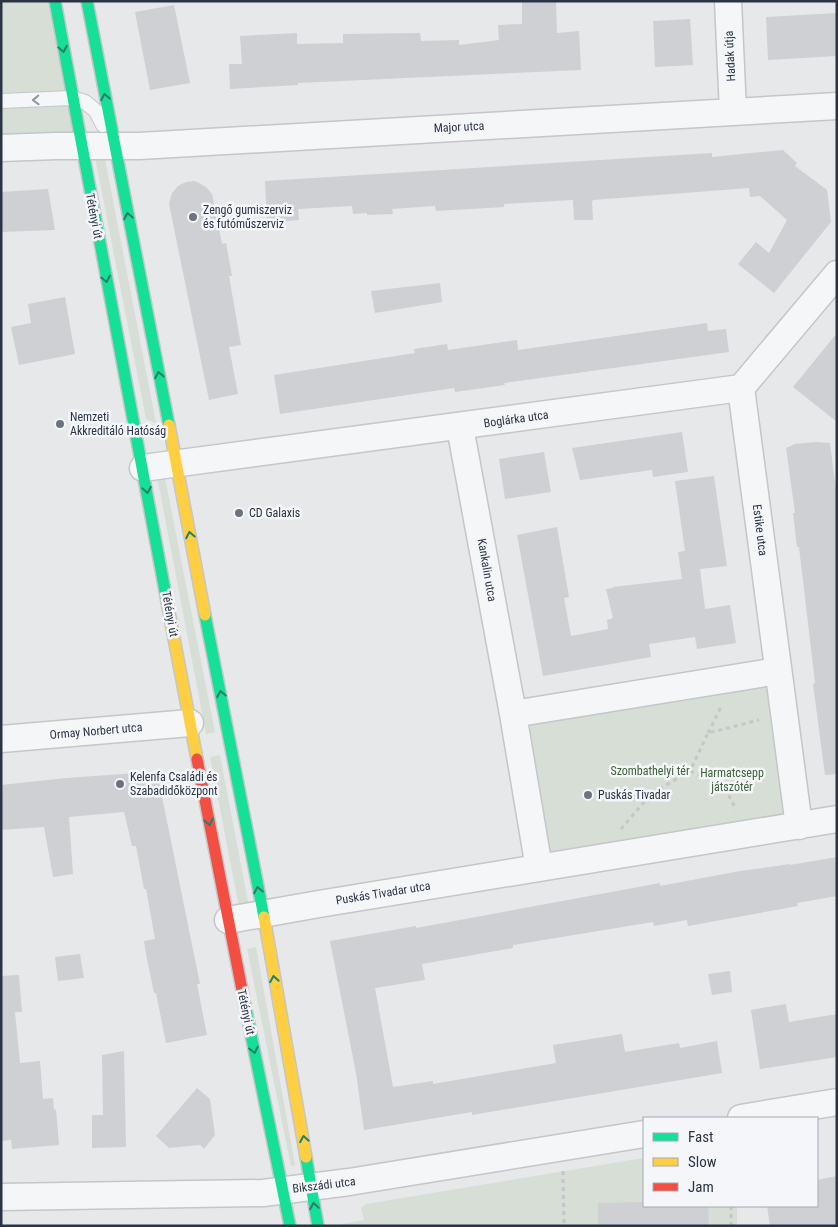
<svg xmlns="http://www.w3.org/2000/svg" width="838" height="1227" viewBox="0 0 838 1227" font-family="'Roboto Condensed',sans-serif">
<style>
.green{fill:#d6ded6}
.building{fill:#ced0d3}
.lines{fill:none;stroke-linecap:round;stroke-linejoin:round}
.lane-casing{stroke:#c4c6c8;stroke-width:16}
.street-casing{stroke:#c4c6c8;stroke-width:29}
.fast-casing{stroke:#c4c6c8;stroke-width:14}
.slow-casing{stroke:#c4c6c8;stroke-width:14}
.jam-casing{stroke:#c4c6c8;stroke-width:14}
.path{stroke:#c5c6ca;stroke-width:3;stroke-dasharray:4 4;stroke-linecap:butt}
.lane{stroke:#f5f6f7;stroke-width:14}
.street{stroke:#f5f6f7;stroke-width:26}
.fast{stroke:#16e098;stroke-width:11}
.slow{stroke:#ffcf43;stroke-width:11}
.jam{stroke:#f24e42;stroke-width:11}
.oneway{stroke:#22816a}
.oneway2{stroke:#90959e}
.poi-dot{fill:#6c737f;stroke:#f4f6f9;stroke-width:2}
.labels{text-anchor:middle;stroke-width:5;stroke-linejoin:round;paint-order:stroke}
.street-label{font-size:12px;fill:#2b3445;stroke:#f4f6f9}
.poi-label{font-size:12px;fill:#2b3445;stroke:#f4f6f9;text-anchor:start}
.park-label{font-size:12px;fill:#3f6138;stroke:#f4f6f9}
</style>
<rect width="100%" height="100%" fill="#e6e8ea"/>
<path class="green" d="M1,1h54l26,144 -80,3z
M104,154l52,269 -10,-4 -51,-262z
M160,478h5l50,254 -9,2 -48,-253z
M778,671l21,155 -260,42 -26,-154z
M220,755l28,147 -1,2 -6,2 -3,-4 -28,-145z
M256,947l39,218 -4,1 -44,-217z
M644,1158v48h93v20h-404l31,-6 -3,-12 5,-4z"/>
<path class="building" d="M522,1h34l1,32 22,-2 2,39 -283,13v2l-68,4 -1,-25h13l-2,-28 57,-3v11l46,-1v-9l77,-1 1,8 38,-1v5l40,-5 -1,-15 24,-1z
M174,5l16,78 -40,7 -15,-78z
M837,13v43l-69,4 -2,-43z
M690,19l3,46 -38,2 -2,-46z
M783,150l14,13 -2,3 32,24 4,32 -57,71 -36,-29 18,-22 13,11 18,-33 -27,-24 -10,1 -1,-9 -156,12 -1,2 1,18h-19l-1,-20 -69,4v3l-68,4 -1,-5 -43,3 1,5 -26,1v-2l-14,1 -1,-8 -54,3 1,11 -32,3 -2,-42 447,-28v4z
M195,181l11,6 6,7 10,50 4,-1 6,33h-3l12,69 -12,2 9,47 -29,6 -40,-196 3,-11 6,-7 8,-4z
M48,189l7,41 -54,2v-40z
M440,283l2,19 -67,11 -4,-22z
M65,297l10,57 -56,11 -8,-38 20,-4 -3,-19z
M707,323l1,8 18,-2 3,23 -225,31 1,2 -50,7 -1,-4 -174,26 -6,-39 141,-22 -1,-4 33,-5 1,6 69,-10 1,10z
M837,333v89l-44,-35z
M682,432l6,40 -35,5 -1,-7 -72,10 -8,-32z
M816,442l14,1 7,56v275l-12,1 -12,-91 2,-1 -16,-136h-2l-4,-34h2l-9,-65 9,-4z
M544,452l7,40 -46,7 -6,-40z
M714,476l13,90 -27,3 5,40 25,-4 6,38 -39,6 -2,-12 -46,7 2,13 -108,19 -26,-141 40,-8 12,70 -5,1 7,38 37,-7 -1,-9 6,-2 -7,-29 7,-1v-1l69,-8 -4,-27 7,-1 -10,-70z
M151,772l7,5 42,207h-3l10,51 -41,8 -10,-50h-2l-8,-39 -2,-13 11,-2 -9,-50h-2l-8,-43h-4l-8,-34 -55,5 4,57 -20,3 -9,-50 -43,3v-45l65,-7z
M837,857v39l-40,7 1,3 -110,20 -1,-6 -33,6 -1,-4 -140,23v3l-91,16 3,16 -50,8 18,99 40,-6v3l123,-21 -3,-18 69,-11 3,18 54,-9 1,5 37,-7 5,32 -250,42v-3l-108,18 -8,-57 -26,-132 86,-15v2l244,-45v3l80,-15 50,-7v1z
M80,954l4,24 -26,3 -3,-24z
M730,971l2,21 -20,3 -4,-21z
M19,975l3,37h-7l5,51 20,-2 3,38 10,-1 1,12 2,-1 3,36 -47,4 -1,-9 -10,1v-165z
M786,1004l3,18 48,-8v43l-77,12 -9,-59z
M124,1051l2,96 -34,1v-33h11l-1,-60z
M197,1088l13,11 5,36 -11,14 -4,-4 -31,3 -13,-12z
M837,1176v50h-67l-3,-20h50v-26z
M644,1202v4h64l1,20h-111v-23z"/>
<g class="lines">
<defs>
<path id="lane" d="M1,101l71,-3 13,4 11,9 7,14"/>
<path id="street" d="M728,1l5,111
M1,148l55,-2h83l698,-40
M741,388l58,438
M460,427l53,287 26,154
M143,468l598,-80 96,-114
M513,714l265,-43
M1,739l189,-16
M228,920l91,-16 518,-85
M741,1118l96,-16
M1,1197l262,-4 86,-11 295,-48"/>
<path id="fast" d="M55,1l113,606
M87,1l82,424
M205,615l59,302
M245,1005l45,221
M306,1157l12,69"/>
<path id="slow" d="M169,425l36,190
M168,607l29,152
M264,917l42,240"/>
<path id="jam" d="M197,759l48,246"/>
</defs>
<use href="#lane" class="lane-casing"/>
<use href="#street" class="street-casing"/>
<use href="#fast" class="fast-casing"/>
<use href="#slow" class="slow-casing"/>
<use href="#jam" class="jam-casing"/>
<path class="path" d="M708,733l14,-28
M690,771l34,14 12,25
M621,829l30,-35 39,-23 18,-38 51,-13
M563,1171l1,55
M731,1206v20"/>
<use href="#lane" class="lane"/>
<use href="#street" class="street"/>
<use href="#fast" class="fast"/>
<use href="#slow" class="slow"/>
<use href="#jam" class="jam"/>
</g>
<defs><path id="oneway-chevron" d="M-2-3.5L2.5 0L-2 3.5" fill="none" stroke-width="1.6" stroke-linecap="round" stroke-linejoin="round" transform="scale(1.25)"/></defs>
<g class="oneway">
<use href="#oneway-chevron" transform="translate(63 49) rotate(80)"/>
<use href="#oneway-chevron" transform="translate(105 97) rotate(-101)"/>
<use href="#oneway-chevron" transform="translate(128 216) rotate(-101)"/>
<use href="#oneway-chevron" transform="translate(106 279) rotate(79)"/>
<use href="#oneway-chevron" transform="translate(159 375) rotate(-101)"/>
<use href="#oneway-chevron" transform="translate(147 490) rotate(80)"/>
<use href="#oneway-chevron" transform="translate(190 535) rotate(-101)"/>
<use href="#oneway-chevron" transform="translate(221 694) rotate(-101)"/>
<use href="#oneway-chevron" transform="translate(209 822) rotate(79)"/>
<use href="#oneway-chevron" transform="translate(258 890) rotate(-101)"/>
<use href="#oneway-chevron" transform="translate(274 979) rotate(-100)"/>
<use href="#oneway-chevron" transform="translate(254 1050) rotate(78)"/>
<use href="#oneway-chevron" transform="translate(304 1139) rotate(-100)"/>
<use href="#oneway-chevron" transform="translate(314 1206) rotate(-99)"/>
</g>
<use class="oneway2" href="#oneway-chevron" transform="translate(36 100) rotate(178)"/>
<g class="poi-dot">
<circle cx="193" cy="217" r="5"/>
<circle cx="60" cy="424" r="5"/>
<circle cx="239" cy="513" r="5"/>
<circle cx="120" cy="784" r="5"/>
<circle cx="588" cy="795" r="5"/>
</g>
<g class="labels">
<g class="street-label">
<text transform="translate(730 56) rotate(-93)" y="4">Hadak útja</text>
<text transform="translate(459 127) rotate(-3)" y="4">Major utca</text>
<text transform="translate(94 216) rotate(79)" y="4">Tétényi út</text>
<text transform="translate(516 419) rotate(-8)" y="4">Boglárka utca</text>
<text transform="translate(760 530) rotate(83)" y="4">Estike utca</text>
<text transform="translate(487 570) rotate(80)" y="4">Kankalin utca</text>
<text transform="translate(170 614) rotate(80)" y="4">Tétényi út</text>
<text transform="translate(96 731) rotate(-5)" y="4">Ormay Norbert utca</text>
<text transform="translate(383 893) rotate(-9)" y="4">Puskás Tivadar utca</text>
<text transform="translate(246 1012) rotate(78)" y="4">Tétényi út</text>
<text transform="translate(324 1185) rotate(-7)" y="4">Bikszádi utca</text>
</g>
<g class="poi-label">
<text x="203" y="214">Zengő gumiszerviz<tspan x="203" dy="14">és futóműszerviz</tspan></text>
<text x="70" y="421">Nemzeti<tspan x="70" dy="14">Akkreditáló Hatóság</tspan></text>
<text x="249" y="517">CD Galaxis</text>
<text x="130" y="781">Kelenfa Családi és<tspan x="130" dy="14">Szabadidőközpont</tspan></text>
<text x="598" y="799">Puskás Tivadar</text>
</g>
<g class="park-label">
<text x="650" y="775">Szombathelyi tér</text>
<text x="732" y="777">Harmatcsepp<tspan x="732" dy="14">játszótér</tspan></text>
</g>
</g>
<rect width="838" height="1227" fill="none" stroke="#2b3445" stroke-width="5"/>
<rect x="643" y="1117" width="175" height="90" fill="#f4f6f9" stroke="#a4a8b1"/>
<rect x="653" y="1133" width="25" height="8" fill="#16e098" stroke="#a4a8b1"/>
<text x="688" y="1142" font-size="15" fill="#2b3445">Fast</text>
<rect x="653" y="1158" width="25" height="8" fill="#ffcf43" stroke="#a4a8b1"/>
<text x="688" y="1167" font-size="15" fill="#2b3445">Slow</text>
<rect x="653" y="1183" width="25" height="8" fill="#f24e42" stroke="#a4a8b1"/>
<text x="688" y="1192" font-size="15" fill="#2b3445">Jam</text>
</svg>
